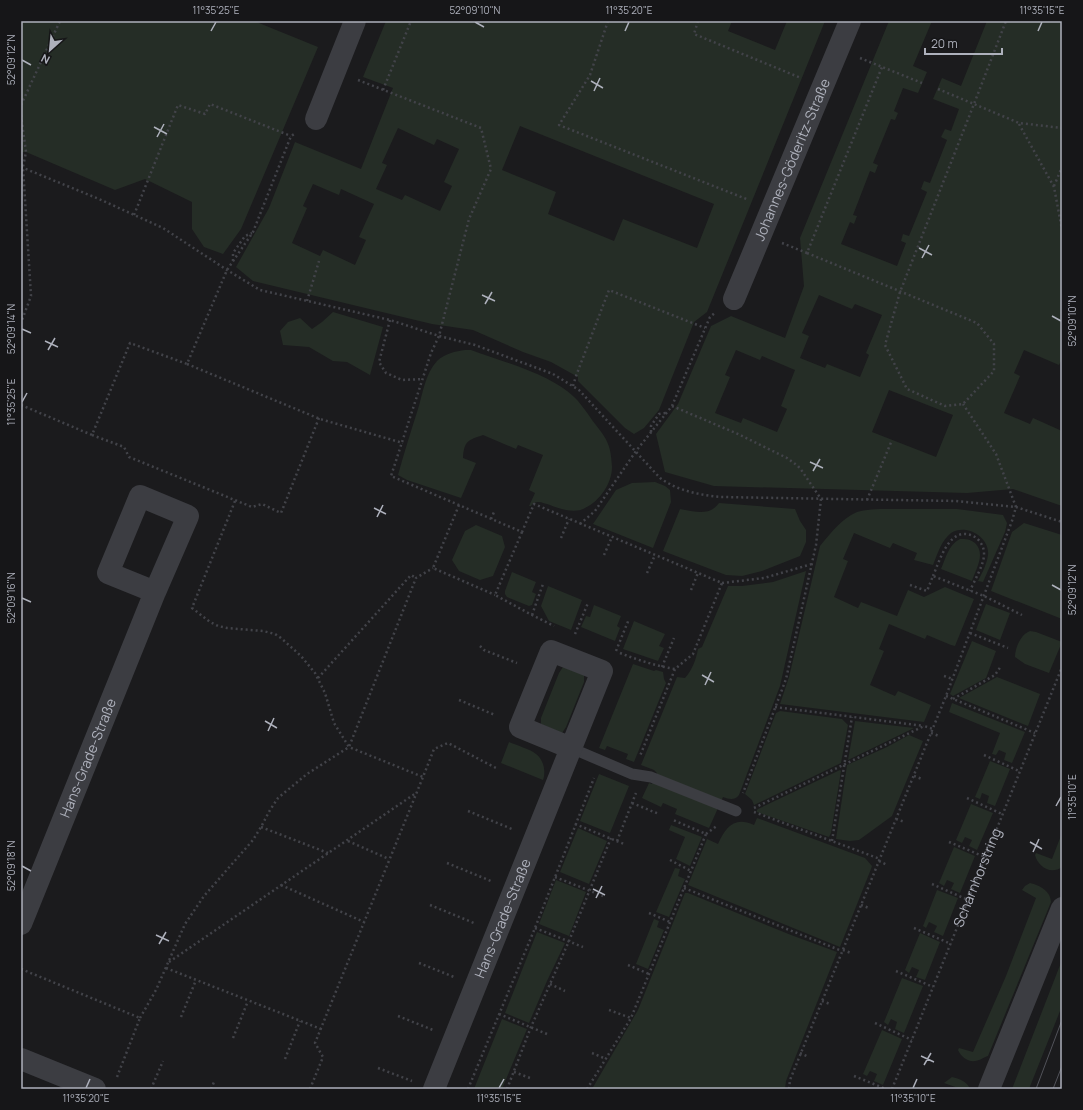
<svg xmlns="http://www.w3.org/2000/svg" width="1083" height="1110" viewBox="0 0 1083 1110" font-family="Manrope,sans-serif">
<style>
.green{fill:#252d26;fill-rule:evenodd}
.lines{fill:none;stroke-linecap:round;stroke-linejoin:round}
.path{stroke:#424349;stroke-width:2.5;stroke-dasharray:2 3;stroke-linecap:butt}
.service{stroke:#3c3d42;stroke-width:11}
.minor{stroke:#3c3d42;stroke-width:22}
.tertiary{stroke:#3c3d42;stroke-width:22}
.tram{stroke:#515259;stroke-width:1}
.ticks{fill:none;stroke:#aeb1bc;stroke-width:1.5}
.labels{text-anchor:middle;stroke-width:4;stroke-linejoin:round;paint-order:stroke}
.street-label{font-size:14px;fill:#aeb1bc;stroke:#161618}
.neatline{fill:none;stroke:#aeb1bc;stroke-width:1.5}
.ticks-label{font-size:10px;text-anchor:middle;fill:#aeb1bc}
</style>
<rect width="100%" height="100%" fill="#1b1b1d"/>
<path class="green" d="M21,21h233l64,26 -77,182 -18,25 -19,-7 -12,-18v-27l-47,-23 -30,11 -89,-38h-5z
M386,21h346l-4,10 47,19 12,-29h38l-118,291 -13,10 -35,88 -15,18 -10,6 -9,-6 -47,-47v-4l-27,-15 -28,-10 -50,-22 -41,-6 -179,-43 -17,-14 33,-59 26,-66 66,27 32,-81 -30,-11zM520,126l194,78 -17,44 -74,-29 -9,22 -66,-27 8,-22 -54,-22zM398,128l36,17 3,-6 22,10 -15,33 8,4 -12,25 -35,-16 -3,5 -26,-11 11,-24 -5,-2zM313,184l26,11 2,-6 33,15 -15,33 7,3 -11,25 -32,-15 -3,6 -28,-13 15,-35 -4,-2z
M889,21h43l-19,45 14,6 -9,21 -15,-5 -9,23 4,2 -3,7 -4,-1 -18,44 5,2 -3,8 -5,-2 -17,44 4,1 -3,8 -4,-2 -9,22 56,22 9,-23 -5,-2 2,-7 6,2 18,-44 -6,-3 3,-8 6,2 17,-43 -6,-3 4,-8 6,2 8,-22 -26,-10 9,-21 19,8 26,-65h75v338l-3,6 -35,-15 -10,23 6,3 -16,37 26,11 3,-6 29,13v75l-49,-17 -46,4 -253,-7 -49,-14 -9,-38 22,-30 33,-78 20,-10 54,22 19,-52 -4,-48zM819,295l33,14 3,-5 27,11 -16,38 3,2 -9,22 -33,-13 -2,4 -25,-10 9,-22 -7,-3zM736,350l24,10 2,-4 33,14 -14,36 6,3 -10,23 -34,-14 -2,5 -26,-10 15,-36 -5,-2zM889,390l64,25 -17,42 -64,-25z
M333,312l50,15 -13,48 -23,-13 -14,-1 -24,-14 -26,-2 -3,-14 8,-9 12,-4 12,11 10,-7z
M465,350h6c32,12 84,25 107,51 5,6 10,13 14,19 14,18 19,23 20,47 0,16 -12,34 -27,41 -10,6 -25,1 -35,-3 -4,-1 -8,-3 -12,-3 -3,0 -5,1 -7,4h-2l6,-13 -6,-3 14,-35 -25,-10 -2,4 -33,-14c-15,5 -19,6 -20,23l13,5 -15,35 -54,-18 -9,-5c6,-22 13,-44 20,-66 5,-16 7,-35 19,-48 7,-7 19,-10 28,-11z
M655,482l10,4 5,4 1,12 -18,46 -60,-24 23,-34 16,-7z
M719,503l76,6 5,12 6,9v12l-6,14 -38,15 -20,5 -16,-1 -63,-24 17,-42c14,2 29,8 39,-6z
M905,509h52l46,6 4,8 -2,9 -22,50 -5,-1c4,-8 9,-17 10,-26 2,-18 -22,-32 -37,-22 -10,8 -13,20 -18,32l-19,-5 3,-7 -24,-10 -3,5 -36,-15 -11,26 5,2 -14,36 24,11 3,-6 36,14 11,-26 16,7 21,-10 29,12 -19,47 -4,-1 -24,-10 -2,4 -36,-15 -10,25 5,2 -14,34 25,11 3,-5 33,14 -7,17 -144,-18 9,-27 31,-131c10,-12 22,-28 37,-34 11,-4 35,-3 48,-3z
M1024,523l38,12v84l-71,-28 21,-59z
M476,525l26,11 3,11 -12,29 -13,4 -21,-9 -7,-11 13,-29z
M960,539c6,0 10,0 15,4 11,11 1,26 -3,38l-31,-12c5,-11 7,-24 19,-30z
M806,571l-26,115 -41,109c-5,6 -10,4 -16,2l-14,31 -34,-14 2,-5 -14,-6 -2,4 -19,-9 7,-15 3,1 5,-11 -3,-3 -13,-5 36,-88 8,1c7,-8 11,-18 13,-29l4,-2 26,-61h14l31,-4z
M512,572l24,10 -4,10 4,2 -4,11 -3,1 -22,-9 -2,-3v-3z
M548,586l34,14 -11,30 -22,-9 -8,-15z
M986,604l24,9 -10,27 -24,-10z
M594,605l27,11 -4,10 3,2 -5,13 -34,-14 5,-11 4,1z
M634,621l31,13 -6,12 5,2 -6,13 -35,-12z
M1030,631l6,1 26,10 -13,31 -24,-9 -10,-7c0,-9 6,-23 15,-26z
M972,641l24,10 -10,27 -33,18 -3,-2z
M633,664l21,7 2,-1 7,2 1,7 2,4 -32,79 -8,-3 2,-5 -21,-8 -2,4 -6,-2z
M563,667l21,8v7l-18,45 -4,6 -21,-9v-6l18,-45z
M997,677l43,17 -12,32 -69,-28z
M952,703l73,29 -13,31 -8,-3 2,-7 -7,-3 -3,5 -4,-1 8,-21 -51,-21z
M780,711l62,8 6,6 -7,38 -87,42 -2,-5 -7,-6 31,-81z
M855,721l59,7 -66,32z
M909,735l14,6 -31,75 -33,24 -9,1 -14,-2 11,-74 40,-18z
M509,742c7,3 23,8 27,12 8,6 10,18 7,26l-42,-17z
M990,761l20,8 -15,37 -8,-3 2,-7 -7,-3 -2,6 -5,-2z
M840,770l1,1 -10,62 -2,4 -72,-25v-2l1,-1z
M599,774l30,12 -19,47 -30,-12z
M971,804l22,9 -16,37 -8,-4 3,-6 -7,-3 -3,6 -6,-3z
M757,818l108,40 7,8 -1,3 -31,78 -152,-62 19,-46 11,5c8,-17 16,-28 36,-19z
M671,825l31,12 -12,29 -14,-7 9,-22 -16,-7z
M578,828l29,13 -18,43 -29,-12z
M1062,833v34c-11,8 -24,0 -27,-12l1,-2 16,6z
M954,847l21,9 -15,37 -9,-4 3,-6 -7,-3 -3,6 -5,-3z
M675,868l5,1 -2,7 7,3 -16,38 -13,-5z
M556,880l30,12 -17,44 -30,-12z
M1030,883c10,2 21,9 21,19l-63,154c-4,1 -9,5 -13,5 -7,1 -14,-4 -17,-11l1,-2 14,4 33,-76 30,-78 -14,-8 3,-4z
M937,890l21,8 -15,38 -9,-4 3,-6 -8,-4 -3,6 -3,-2z
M685,893h3l103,42 46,17 -51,129 -1,8h-193l46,-79z
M654,919l5,2 -2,6 7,3 -16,39 -12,-5z
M537,932l28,11 -18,38 -18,42 -24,-10z
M920,933l20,9 -15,38 -9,-3 3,-7 -7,-3 -3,6 -4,-3z
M1062,960v46l-33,83h-17z
M902,978l21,8 -19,47 -9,-4 2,-7 -6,-3 -3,6 -4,-3z
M502,1019l25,10 -25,60h-28z
M882,1030l20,9 -19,46 -9,-4 3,-7 -7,-3 -3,5 -4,-2z
M952,1077c7,2 15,4 18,12h-9l-17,-6z"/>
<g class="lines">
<g class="path">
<path d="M608,21l-18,54 -31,50 190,75"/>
<path d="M698,21l-4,13 107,44"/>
<path d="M860,58l62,25"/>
<path d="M358,80l123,48 10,41 -22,50 -30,117 -8,17 -40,123 131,56 12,-28 188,79 -29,71 -18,15 -35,87"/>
<path d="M938,89l36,15 32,-83"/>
<path d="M383,90l28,-69"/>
<path d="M21,105l39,-84"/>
<path d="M21,115l5,37 -3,15 8,129 -10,27"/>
<path d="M1019,124l35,63 8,43"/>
<path d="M21,167l78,32 64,29 64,42 33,20 130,30 49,16 36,9 78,29 26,16 81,88c18,13 40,17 61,19l235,4 60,6 46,15"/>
<path d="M1054,186l8,-19"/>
<path d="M134,215l44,-110 27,9 5,-10 81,32"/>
<path d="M782,243l25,10 75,-186"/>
<path d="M807,253l170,70 17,21v27l-31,33 -18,2 -38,-17 -22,-44 15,-53 74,-188 45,19 43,5"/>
<path d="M233,261v-8l12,-17 7,-3"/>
<path d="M307,301l12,-40"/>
<path d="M390,320l-11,42 7,11 16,7 21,-1"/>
<path d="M187,364l133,55 83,24"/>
<path d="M573,386l3,-10 33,-86 96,38"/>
<path d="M21,405l71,30 38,-92 57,21 40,-94 26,-38 38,-96 5,-3"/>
<path d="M672,406l66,28 49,24 11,8 4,5 19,28 -5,46 -30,134 -43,114"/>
<path d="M651,432v-6l8,-12 7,-1"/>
<path d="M92,435l32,12 5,10 123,50 10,-3 19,9 38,-95"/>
<path d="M867,500l25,-60"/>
<path d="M235,501l-43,107 18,14 8,4 9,2 36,3 12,3 6,4 20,18 14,17 10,20 9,30 15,24 74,30 11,-28 14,-6 48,25"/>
<path d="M459,505l-26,63 62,27"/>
<path d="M491,519l3,-7"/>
<path d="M580,524l15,-13 41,-60 36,-45 38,-89 6,-5"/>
<path d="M522,532l-27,63 37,20 22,11"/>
<path d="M561,538l8,-19"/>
<path d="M604,555l8,-18"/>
<path d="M647,573l8,-18"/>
<path d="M933,576c7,-16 17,-53 42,-39 5,3 9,10 9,16 1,10 -10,28 -14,38"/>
<path d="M722,583l42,-5 48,-14"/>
<path d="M910,585l17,6 6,-15 51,20 38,19"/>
<path d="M691,590l7,-17"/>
<path d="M532,615l11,-31"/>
<path d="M970,633l38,15"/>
<path d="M575,634l13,-31"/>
<path d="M480,646l4,4 33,13"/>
<path d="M616,651l13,-32"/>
<path d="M620,653c18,7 36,13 55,16"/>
<path d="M662,667l12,-29"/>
<path d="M944,676l9,3"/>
<path d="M318,678l93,-103 5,3"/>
<path d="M946,696l89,37"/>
<path d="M953,699l42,-24 6,-9"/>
<path d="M459,700l36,15"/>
<path d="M775,707l149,19"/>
<path d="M931,733l8,3"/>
<path d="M984,755l35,16"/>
<path d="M914,776l8,3"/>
<path d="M967,798l35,16"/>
<path d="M632,803l27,11"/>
<path d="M754,808l170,-82 9,3"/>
<path d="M468,811l44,18"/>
<path d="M754,812l126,47"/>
<path d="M896,819l9,3"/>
<path d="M575,824l49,20"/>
<path d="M261,827l67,26"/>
<path d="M706,834l12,-9"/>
<path d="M348,841l41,18"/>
<path d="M617,841l19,-48"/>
<path d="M832,841l20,-124"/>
<path d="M949,842l36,15"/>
<path d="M670,860l21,11"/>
<path d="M879,861l8,4"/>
<path d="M447,863l44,18"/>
<path d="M555,877l48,19"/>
<path d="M932,884l36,16"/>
<path d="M281,885l83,37"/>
<path d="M684,888l158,63"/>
<path d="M430,905l44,18"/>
<path d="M861,905l8,3"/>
<path d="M649,913l21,9"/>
<path d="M535,928l48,19"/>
<path d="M914,928l37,16"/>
<path d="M843,950l8,3"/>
<path d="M169,962l247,-169"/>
<path d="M419,963l35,14"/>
<path d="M628,965l21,9"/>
<path d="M166,968l155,61"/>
<path d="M21,969l119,49 -23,59"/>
<path d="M896,971l37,16"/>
<path d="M550,984l15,7"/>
<path d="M822,1001l8,3"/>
<path d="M609,1010l22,8"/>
<path d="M499,1014l48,20"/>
<path d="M398,1016l35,14"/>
<path d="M181,1017l15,-37"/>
<path d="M140,1018l16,-28 29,-66 19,-28 49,-56 8,-13 9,-17 8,-12 29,-24 42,-27 67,-169 17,-10"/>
<path d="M875,1023l37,17"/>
<path d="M233,1038l15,-37"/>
<path d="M592,1053l14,6"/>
<path d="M800,1053l9,4"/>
<path d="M285,1059l15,-38"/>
<path d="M378,1068l34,13"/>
<path d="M514,1072l16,6"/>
<path d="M854,1076l32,13"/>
<path d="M151,1089l12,-28"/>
<path d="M211,1089l3,-7"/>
<path d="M310,1089l13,-32 -8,-14 108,-266"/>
<path d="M468,1089l67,-161 59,-150"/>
<path d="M507,1089l24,-62 38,-86 42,-103"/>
<path d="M587,1089l44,-71 75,-184 -33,-14"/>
<path d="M789,1089l1,-9 156,-384 66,-175 4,-14 -20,-53 -33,-50"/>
<path id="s1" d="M892,1089l170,-422"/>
</g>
<path class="service" d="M571,748l61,26 19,3 85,34"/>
<g class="minor">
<path d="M316,119l39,-98"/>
<path id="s2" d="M734,299l116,-278"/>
<path id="s3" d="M21,924l134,-332 33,-76 -48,-20 -32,77 47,19"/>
<path d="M21,1059l74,30"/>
<path id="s4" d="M434,1089c56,-139 112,-278 168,-418l-51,-20 -31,76 51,21"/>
</g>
<path class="tertiary" d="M989,1089l73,-181"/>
<path class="tram" d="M1036,1089l26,-69
M1053,1089l9,-23"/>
</g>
<path class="ticks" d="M475,22l9,5M211,31l5,-9M625,31l4,-9M1038,31l4,-9M22,60l9,5M591,81l12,7M594,91l6,-13M154,127l13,7M157,137l7,-13M919,248l13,7M922,258l7,-13M482,295l13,6M485,304l7,-12M1052,316l9,5M22,329l9,4M45,341l13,6M48,350l7,-12M22,402l5,-9M810,462l13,6M813,471l7,-12M374,508l12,6M377,517l6,-12M1052,585l9,5M22,598l9,4M702,675l12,7M705,685l6,-13M265,721l12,7M268,731l6,-13M1056,806l5,-9M1030,842l12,7M1033,852l6,-13M22,866l9,5M593,889l12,6M596,898l6,-12M156,935l13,6M159,944l7,-12M921,1056l13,6M924,1065l7,-12M86,1088l4,-9M499,1088l5,-9M913,1088l4,-9"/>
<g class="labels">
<g class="street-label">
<text dy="5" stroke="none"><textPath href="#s2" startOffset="151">Johannes-Göderitz-Straße</textPath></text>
<text dy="5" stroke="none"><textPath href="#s3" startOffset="179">Hans-Grade-Straße</textPath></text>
<text dy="5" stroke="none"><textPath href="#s1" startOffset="228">Scharnhorstring</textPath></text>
<text dy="5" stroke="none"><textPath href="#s4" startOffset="184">Hans-Grade-Straße</textPath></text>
</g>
</g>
<rect width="1083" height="1110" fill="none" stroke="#161618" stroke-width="44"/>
<g transform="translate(50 50) rotate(207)" stroke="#161618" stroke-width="3" paint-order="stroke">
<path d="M0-3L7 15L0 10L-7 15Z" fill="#aeb1bc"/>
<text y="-6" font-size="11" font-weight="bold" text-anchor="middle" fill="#aeb1bc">N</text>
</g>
<path d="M925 48v6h77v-6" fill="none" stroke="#aeb1bc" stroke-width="2"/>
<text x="931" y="48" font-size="12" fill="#aeb1bc" stroke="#161618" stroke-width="3" paint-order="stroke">20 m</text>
<rect x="22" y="22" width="1039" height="1066" class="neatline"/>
<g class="ticks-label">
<text x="216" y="14">11°35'25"E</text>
<text x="475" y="14">52°09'10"N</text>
<text x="629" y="14">11°35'20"E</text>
<text x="1042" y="14">11°35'15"E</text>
<text transform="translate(11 60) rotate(-90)" y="4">52°09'12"N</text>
<text transform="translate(1072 321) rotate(-90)" y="4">52°09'10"N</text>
<text transform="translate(11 329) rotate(-90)" y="4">52°09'14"N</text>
<text transform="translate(11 402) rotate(-90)" y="4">11°35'25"E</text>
<text transform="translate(1072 590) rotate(-90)" y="4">52°09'12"N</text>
<text transform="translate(11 598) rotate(-90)" y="4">52°09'16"N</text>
<text transform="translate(1072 797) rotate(-90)" y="4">11°35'10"E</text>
<text transform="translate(11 866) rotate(-90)" y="4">52°09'18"N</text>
<text x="86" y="1102">11°35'20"E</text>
<text x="499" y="1102">11°35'15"E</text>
<text x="913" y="1102">11°35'10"E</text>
</g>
</svg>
